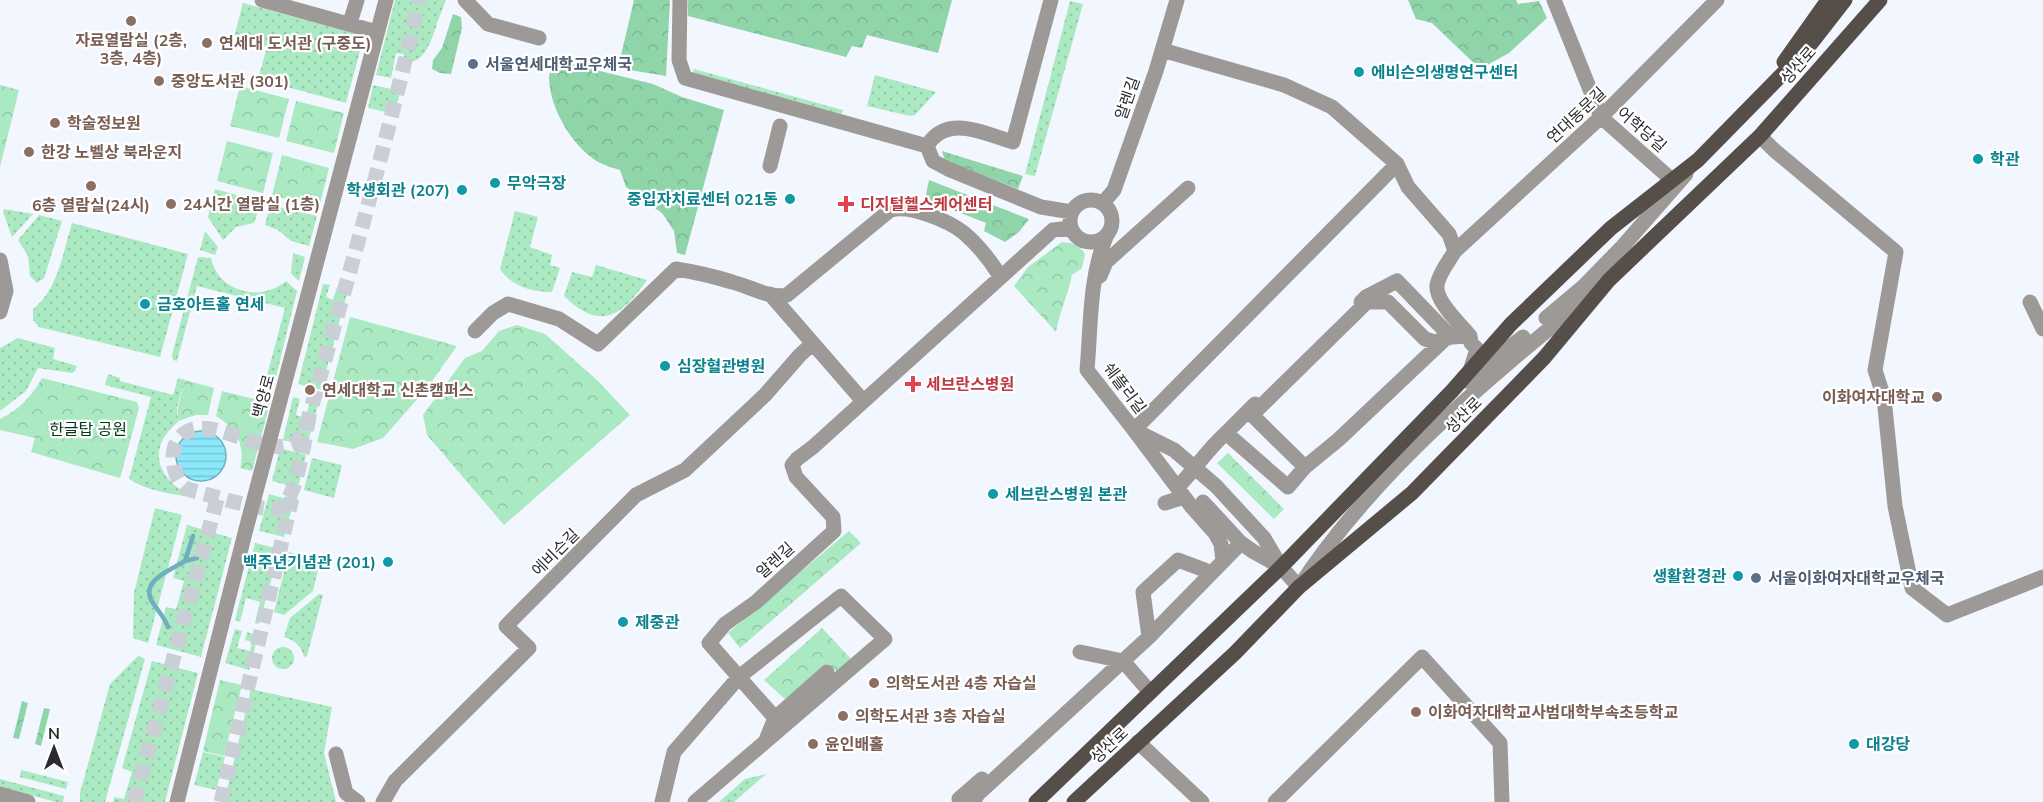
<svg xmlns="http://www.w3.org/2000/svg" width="2043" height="802" viewBox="0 0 2043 802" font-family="'Nunito Sans','Noto Sans KR',sans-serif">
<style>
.grass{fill:url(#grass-dots)}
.forest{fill:url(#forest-crowns)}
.park{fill:url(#park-crowns)}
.water{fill:url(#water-rules);stroke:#6eafbd;stroke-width:1.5}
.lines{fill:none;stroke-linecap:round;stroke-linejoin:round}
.stream{stroke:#6eafbd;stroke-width:4.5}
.minor-tunnel{stroke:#caced5;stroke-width:15;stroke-dasharray:15 8;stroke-linecap:butt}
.minor{stroke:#9d9996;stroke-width:15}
.major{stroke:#554e49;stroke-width:15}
.education-dot{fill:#8d6e63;stroke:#fff;stroke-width:2}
.service-dot{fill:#5c6f8a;stroke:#fff;stroke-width:2}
.culture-dot{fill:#0f9aa8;stroke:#fff;stroke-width:2}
.health-dot{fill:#e0444e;stroke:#fff;stroke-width:2}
.labels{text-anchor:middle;stroke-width:4.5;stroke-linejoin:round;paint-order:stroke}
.education-label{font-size:16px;font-weight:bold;fill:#785e54;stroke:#fff;text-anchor:start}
.service-label{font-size:16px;font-weight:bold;fill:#4e5e75;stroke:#fff;text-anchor:start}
.street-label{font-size:16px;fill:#292b2f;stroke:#fff}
.culture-label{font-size:16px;font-weight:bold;fill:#0d838f;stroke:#fff;text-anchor:start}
.health-label{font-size:16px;font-weight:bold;fill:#be3a42;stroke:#fff;text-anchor:start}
.park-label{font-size:16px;fill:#00381d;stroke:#fff}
</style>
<defs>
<pattern id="grass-dots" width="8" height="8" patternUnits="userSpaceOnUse" patternTransform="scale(1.5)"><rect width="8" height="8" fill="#aae9c1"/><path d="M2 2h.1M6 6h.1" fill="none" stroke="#92c8a6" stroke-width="1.8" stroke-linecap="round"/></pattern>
<pattern id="forest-crowns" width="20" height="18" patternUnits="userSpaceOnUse" patternTransform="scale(1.5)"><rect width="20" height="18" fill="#90d4a9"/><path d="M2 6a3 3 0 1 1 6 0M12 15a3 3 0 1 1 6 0" fill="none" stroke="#7cb692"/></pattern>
<pattern id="park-crowns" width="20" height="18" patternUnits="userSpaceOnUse" patternTransform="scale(1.5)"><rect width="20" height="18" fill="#aae9c1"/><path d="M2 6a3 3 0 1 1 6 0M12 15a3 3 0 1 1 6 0" fill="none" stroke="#92c8a6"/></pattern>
<pattern id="water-rules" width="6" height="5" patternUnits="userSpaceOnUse" patternTransform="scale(1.5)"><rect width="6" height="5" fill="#8be7fa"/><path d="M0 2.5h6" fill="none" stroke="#78c6d7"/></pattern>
</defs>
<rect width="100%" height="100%" fill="#f2f7ff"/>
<path class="grass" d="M395,0h51c-2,6 -5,12 -7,18 -6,16 -12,48 -36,44l1,-8 -8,-1 -5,25 -15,-3z
M1070,1l13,3 -48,172 -10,-2z
M243,3l121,33 -18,67 -88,-24 9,-32 -33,-10z
M694,69l149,41 -2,4 -148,-41z
M875,75l61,17 -21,23 -5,1 -43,-10z
M373,85l27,6 -5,23 -27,-6z
M215,189l46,13 -7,21 -18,4 -13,13 -15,-23z
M270,205l47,11 -8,30 -18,-5 -13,-11 -13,-5z
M4,209l29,5 -21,23 -9,-25z
M515,211l23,6 -8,30 22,8 -2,10 10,3 -8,24c-20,0 -40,-5 -52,-23z
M39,215l23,6 -18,57 -7,5 -7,-7 -2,-20 -10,-16z
M72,223l116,31 -28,103 -121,-30 -6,-7v-11c25,-19 30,-57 39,-86z
M205,231l13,16 -3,8 -15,-5z
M293,253l12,4 -6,24 -8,-7z
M198,257l13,1c7,34 50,45 75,23l11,10 -23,94 -9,-2 20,-75 -88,-22 -20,75 -4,-1 -1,-5z
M596,265l51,15c-25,36 -46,52 -83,16l8,-24 20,5z
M323,284l7,1 -4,12 7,3 4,-13 11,3 -27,100 -23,-6z
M18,338l37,10 -2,11 24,7 -2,5 -3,2 -34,-5 -12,23 -26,20v-63z
M108,374l12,4v3l53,14 5,-17 7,2 -8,27 1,15c-30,24 -23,54 9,72l-2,2c-20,-3 -38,-6 -56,-17l22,-82 -46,-12z
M293,397l7,2 -4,16 9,3 5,-16 8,2 -11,42 -24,-6z
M280,448l26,7 -8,33 -26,-7z
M312,458l30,7 -8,33 -30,-8z
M269,494l25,7 -10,36 -25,-6z
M155,508l27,7 -34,128 -15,-5 1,-45z
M187,525l45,13 -31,119 -45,-12 10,-38 10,2 8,-28 -11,-3z
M255,543l25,6 -21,75 -4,-1 5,-21 -14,-4 -6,24 -5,-2z
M289,552l31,9 -7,30 -29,24 -10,-3z
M319,594l4,1 -16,61 -3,1c-2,-11 -10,-17 -20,-20l6,-19z
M235,629l7,2 -5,17 13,3 2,-9 -7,-2 2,-8 11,4 -9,34 -24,-7z
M272 658a11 11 0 1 1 22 0a11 11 0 1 1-22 0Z
M138,656l7,3 -40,143h-25v-9l30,-109z
M152,661l46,12 -33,129h-52l1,-5 10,2 8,-27 -10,-4z
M251,689l81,18 -8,46 12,49h-112z
M203,752l22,5 -9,33 -22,-5z
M21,770l47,12 -2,7 -46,-12z
M766,774l-32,28h-15l26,-23z
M0,779l64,17 -1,6h-7l-56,-15z"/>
<path class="forest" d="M634,0h36l-4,76 -48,-8z
M688,0h264l-14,53 -71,-18 -5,13 -10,-2 -6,11 -158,-41z
M1408,0h108l2,4 21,-3 8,17 -38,35 -29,16 -48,-46 -16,-4z
M453,14l8,3 1,11 -11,46 -11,-1 -8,-4 1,-9 9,-12z
M555,60l98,24 29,13 42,13 -39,145 -8,-2 -3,-22 -12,-18 -36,-26 -6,-17c-7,-2 -16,-5 -22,-8 -26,-16 -48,-53 -49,-84 0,-6 4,-13 6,-18z
M942,151l81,25 -5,13 -73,-28z
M929,180l100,39 -10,13 -14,10 -21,-11 2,-8 -61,-24z
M22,701l6,2 -9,36 -6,-1z
M44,708l6,1 -9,37 -6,-2z"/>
<path class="park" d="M0,85l19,5 -19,77z
M240,86l49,13 -10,39 -49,-12z
M296,101l48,12 -10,40 -48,-12z
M227,141l46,12 -10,40 -46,-12z
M282,155l47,13 -10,40 -47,-13z
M1062,242l15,2 8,10 -3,14 -10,7c-4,20 -13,38 -16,57l-42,-46 14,-19z
M350,317l107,29 -30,42 -44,50 -30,11 -36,-7z
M517,325l28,9 53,47 32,34 -126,110 -77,-90 -4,-20 42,-57 17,-7 17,-20z
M42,378l95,24 2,6 -19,70 -89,-26 4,-14 -35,-8v-11c20,-10 32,-23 42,-41z
M185,380l29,8 -6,27h-12l-18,6v-14z
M222,391l48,12 -18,68 -12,-3c6,-23 -4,-40 -24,-52z
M1228,453l56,56 -10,10 -57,-56z
M849,531l12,12 -121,105 -12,-15z
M822,628l31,33 -15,12 -10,-9 -42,36 -22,-20z
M220,680l22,5 -18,71 -21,-5z"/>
<path class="water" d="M176 456a25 25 0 1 1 50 0a25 25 0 1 1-50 0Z"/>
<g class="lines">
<path class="stream" d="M185,561l12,-3
M168,627c-3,-9 -10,-16 -15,-24 -15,-22 18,-33 32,-42l8,-25"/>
<path class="minor-tunnel" d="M309,416c-3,18 -13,84 -28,92 -10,6 -79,-15 -94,-19 -8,-6 -12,-14 -13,-24 -2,-9 -1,-19 5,-26 23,-31 77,16 110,6 13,-3 16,-17 20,-29 39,-138 79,-276 110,-416
M134,802l84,-306
M221,802l71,-304"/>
<path class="minor" d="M262,0l115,32
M465,0l23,24 51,14
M680,0l-1,60 6,18 242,68
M1554,0l47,117 71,63
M350,23l7,-23
M1162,50l122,35 48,22 65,57 11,23 41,47 6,17
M1760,136l14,14 122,102 -21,118 9,28 11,108 17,82 35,27 96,-38
M927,146c20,-33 58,-12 86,-4l38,-142
M927,146l6,15 15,8 93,38 31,5
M770,166l10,-40
M1070 221a21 21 0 1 1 42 0a21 21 0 1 1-42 0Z
M1103,203l11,-13 42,-119 21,-71
M1106,237c-17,42 -15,89 -19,133l47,60 40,20 42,36 48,52 17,29
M0,260l6,31 -6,21
M1100,276l6,-14 82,-74
M770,294l93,107
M1361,302l5,-5 31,-16 54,56
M2030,302l13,27
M1546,318l38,-32 39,-40 63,-72
M475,331l18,-18 15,-9 51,15 39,25 78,-75c19,3 37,7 56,13 17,4 38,17 55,13l102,-84c18,-8 60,10 75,22 14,12 26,27 36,43
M1445,339l-107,101 -33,27 -53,-52 115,-113h21l37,37 10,3 16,-5 19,-1
M1470,371l7,-22 -6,-6 -1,-7c-10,-12 -35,-35 -33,-51 2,-12 12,-24 18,-34l146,-134 116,-117
M1466,381l57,-44
M1255,404l-29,29 62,54 17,-20
M1178,487c17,-18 30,-38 48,-54
M1203,502l38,41 13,9 27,15 18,20c76,-116 187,-207 294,-294
M1165,503l19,-6
M1223,561l-2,-17 -6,-11 -24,-27 -57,-76 263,-266
M1149,637l-6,-45 35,-32 32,12
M1080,652l43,9 27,31
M775,718l52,-46
M766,740l9,-22 -66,-75 16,-19 31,-22 78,-71 -1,-14 -37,-40 -4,-12 5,-6 16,-12 240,-217 18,-2
M1138,742l64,60
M336,754l10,39 12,9
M0,794l28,8
M959,799l23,-20
M177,802l68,-269 141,-533
M383,802l12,-21 134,-133 -23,-22 130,-131 49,-25 80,-75 35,-40 12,-11
M662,802l12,-50 65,-75 102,-81 44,43 -190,163
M973,802l5,-8 171,-157 92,-94
M1275,802l147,-145 78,86 2,59"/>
<path class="major" d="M1784,62l44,-62
M1036,802l245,-235 171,-176 59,-67 100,-96 87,-68 108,-110 39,-50
M1074,802l161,-149 64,-66 113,-94 132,-135 65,-78 151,-144 120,-136"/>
</g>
<g class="education-dot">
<circle cx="131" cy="21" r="6"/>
<circle cx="207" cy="43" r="6"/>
<circle cx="159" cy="81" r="6"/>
<circle cx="55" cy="123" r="6"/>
<circle cx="29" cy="152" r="6"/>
<circle cx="91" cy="186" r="6"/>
<circle cx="171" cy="204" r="6"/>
<circle cx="310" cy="390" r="6"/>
<circle cx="1937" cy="397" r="6"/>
<circle cx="874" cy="683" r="6"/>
<circle cx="1416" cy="712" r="6"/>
<circle cx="843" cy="716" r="6"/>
<circle cx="813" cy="744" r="6"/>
</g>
<g class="service-dot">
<circle cx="473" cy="64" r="6"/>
<circle cx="1756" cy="578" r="6"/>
</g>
<g class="culture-dot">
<circle cx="1359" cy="72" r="6"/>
<circle cx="1978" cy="159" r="6"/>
<circle cx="495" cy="183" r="6"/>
<circle cx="462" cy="190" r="6"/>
<circle cx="790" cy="199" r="6"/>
<circle cx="145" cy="304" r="6"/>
<circle cx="665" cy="366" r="6"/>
<circle cx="993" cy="494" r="6"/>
<circle cx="388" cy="562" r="6"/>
<circle cx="1738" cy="576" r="6"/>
<circle cx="623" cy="622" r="6"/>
<circle cx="1854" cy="744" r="6"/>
</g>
<g class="health-dot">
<path d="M843 195h6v6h6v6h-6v6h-6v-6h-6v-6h6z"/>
<path d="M910 375h6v6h6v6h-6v6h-6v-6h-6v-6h6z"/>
</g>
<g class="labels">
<g class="education-label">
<text x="131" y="46" text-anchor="middle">자료열람실 (2층,<tspan x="131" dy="18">3층, 4층)</tspan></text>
<text x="219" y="49">연세대 도서관 (구중도)</text>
<text x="171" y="87">중앙도서관 (301)</text>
<text x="67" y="129">학술정보원</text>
<text x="41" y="158">한강 노벨상 북라운지</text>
<text x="183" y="210">24시간 열람실 (1층)</text>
<text x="91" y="211" text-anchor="middle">6층 열람실(24시)</text>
<text x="322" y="396">연세대학교 신촌캠퍼스</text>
<text x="1925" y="403" text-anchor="end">이화여자대학교</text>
<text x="886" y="689">의학도서관 4층 자습실</text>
<text x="1428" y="718">이화여자대학교사범대학부속초등학교</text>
<text x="855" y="722">의학도서관 3층 자습실</text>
<text x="825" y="750">윤인배홀</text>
</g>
<g class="service-label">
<text x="485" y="70">서울연세대학교우체국</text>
<text x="1768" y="584">서울이화여자대학교우체국</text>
</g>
<g class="street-label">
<text transform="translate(1798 65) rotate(-49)" y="6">성산로</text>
<text transform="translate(1127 98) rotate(-71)" y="6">알렌길</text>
<text transform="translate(1576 115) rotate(-43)" y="6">연대동문길</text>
<text transform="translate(1642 129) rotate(41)" y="6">어학당길</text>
<text transform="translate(1125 388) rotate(53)" y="6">쉐플리길</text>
<text transform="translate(263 396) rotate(-75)" y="6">백양로</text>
<text transform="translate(1463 415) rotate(-45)" y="6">성산로</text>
<text transform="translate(555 552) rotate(-45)" y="6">에비슨길</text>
<text transform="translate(775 560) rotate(-42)" y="6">알렌길</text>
<text transform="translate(1109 745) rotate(-43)" y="6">성산로</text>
</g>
<g class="culture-label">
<text x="1371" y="78">에비슨의생명연구센터</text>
<text x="1990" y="165">학관</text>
<text x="507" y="189">무악극장</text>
<text x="450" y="196" text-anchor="end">학생회관 (207)</text>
<text x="778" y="205" text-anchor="end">중입자치료센터 021동</text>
<text x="157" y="310">금호아트홀 연세</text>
<text x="677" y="372">심장혈관병원</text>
<text x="1005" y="500">세브란스병원 본관</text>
<text x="376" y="568" text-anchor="end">백주년기념관 (201)</text>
<text x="1726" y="582" text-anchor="end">생활환경관</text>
<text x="635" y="628">제중관</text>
<text x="1866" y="750">대강당</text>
</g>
<g class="health-label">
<text x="860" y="210">디지털헬스케어센터</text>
<text x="926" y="390">세브란스병원</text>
</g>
<g class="park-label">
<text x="88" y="435">한글탑 공원</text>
</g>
</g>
<g transform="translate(54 748)" stroke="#ffffff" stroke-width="4.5" paint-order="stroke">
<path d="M0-4.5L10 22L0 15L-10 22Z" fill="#292b2f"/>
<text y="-9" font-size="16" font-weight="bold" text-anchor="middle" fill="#292b2f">N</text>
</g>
</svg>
